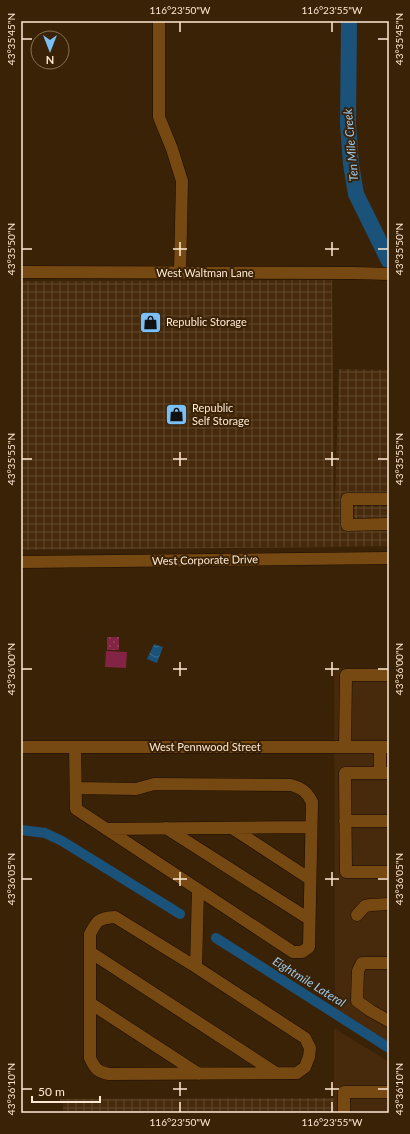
<svg xmlns="http://www.w3.org/2000/svg" width="410" height="1134" viewBox="0 0 410 1134" font-family="Lato,sans-serif">
<style>
.built{fill:#462a0b}
.industrial{fill:url(#industrial-grid)}
.grass{fill:#842444}
.park{fill:url(#park-dots)}
.water{fill:url(#water-waves)}
.lines{fill:none;stroke-linecap:round;stroke-linejoin:round}
.canal{stroke:#1b527a;stroke-width:10}
.river{stroke:#1b527a;stroke-width:16}
.minor-casing{stroke:#1c0d01;stroke-width:13}
.minor{stroke:#774912;stroke-width:12}
.ticks{fill:none;stroke:#ffe9d4;stroke-width:1.5}
.labels{text-anchor:middle;stroke-width:4;stroke-linejoin:round;paint-order:stroke}
.street-label{font-size:11px;fill:#ffe9d4;stroke:#3a2206}
.poi-label{font-size:11px;fill:#ffe9d4;stroke:#3a2206;text-anchor:start}
.water-label{font-size:12px;font-style:italic;fill:#9dc9ef;stroke:#3a2206}
.neatline{fill:none;stroke:#ffe9d4;stroke-width:1.5}
.ticks-label{font-size:10px;text-anchor:middle;fill:#ffe9d4}
</style>
<defs>
<pattern id="industrial-grid" width="8" height="8" patternUnits="userSpaceOnUse"><rect width="8" height="8" fill="#462a0b"/><path d="M0 4h8M4 0v8" fill="none" stroke="#62492e"/></pattern>
<pattern id="park-dots" width="8" height="8" patternUnits="userSpaceOnUse"><rect width="8" height="8" fill="#842444"/><path d="M2 2h.1M6 6h.1" fill="none" stroke="#96445e" stroke-width="1.8" stroke-linecap="round"/></pattern>
<pattern id="water-waves" width="16" height="10" patternUnits="userSpaceOnUse"><rect width="16" height="10" fill="#1b527a"/><path d="M0 5q4-4 8 0t8 0" fill="none" stroke="#3d6b8c"/></pattern>
</defs>
<rect width="100%" height="100%" fill="#3a2206"/>
<path class="built" d="M334,668h55v374l-54,-34z
M334,1028l55,34v51h-55z"/>
<path class="industrial" d="M332,280l2,251 5,-162 50,1v176l-55,1 -313,3v-269z
M334,1098v15h-271v-11h-3v-3z"/>
<path class="grass" d="M106,651l21,1 -1,16 -21,-1z"/>
<path class="park" d="M107,637h12v13h-12z"/>
<path class="water" d="M154,644l9,3 -6,16 -10,-4z"/>
<g class="lines">
<path class="canal" d="M21,830l24,3 17,8 118,73
M216,938l173,110"/>
<path class="river" d="M349,21l-1,103 3,40 5,30 33,67"/>
<defs>
<path id="minor" d="M159,21v96l13,32 10,32 -2,91
M21,272l332,1 36,1
M389,499h-42v26l42,-1
M21,562l368,-4
M21,747h368
M75,747l1,62 217,143h9l7,-5 3,-145c-5,-10 -10,-14 -21,-17l-137,-1 -18,5 -60,-1
M345,747l1,-72h43
M380,747v26
M389,773h-44l1,99h43
M345,821h44
M166,828l143,91
M232,828l78,51
M106,829l205,-2
M357,915l8,-9 6,-1 18,-1
M90,952l186,121
M389,963h-27l-4,8 -1,30 14,10 18,10
M196,967l109,71 5,10 -1,9 -4,10 -8,6 -188,1c-11,-2 -14,-5 -19,-16v-124c7,-14 9,-16 25,-17l81,50 2,-77
M90,1003l109,71
M344,1113v-21h45"/>
</defs>
<use href="#minor" class="minor-casing"/>
<use href="#minor" class="minor"/>
</g>
<path class="ticks" d="M180,22v10M332,22v10M22,39h10M378,39h10M180,242v14M332,242v14M22,249h10M173,249h14M325,249h14M378,249h10M180,452v14M332,452v14M22,459h10M173,459h14M325,459h14M378,459h10M180,662v14M332,662v14M22,669h10M173,669h14M325,669h14M378,669h10M180,872v14M332,872v14M22,879h10M173,879h14M325,879h14M378,879h10M180,1082v14M332,1082v14M22,1089h10M173,1089h14M325,1089h14M378,1089h10M180,1102v10M332,1102v10"/>
<defs>
<symbol id="shop-square" viewBox="-11 -11 22 22"><rect x="-9" y="-9" width="18" height="18" rx="4" fill="#79bff8" stroke="#3a2206"/><path d="M-5-2.5h2.3a2.7 3.5 0 0 1 5.4 0H5L5.5 6h-11ZM-1.5-2.5h3a1.5 2.3 0 0 0-3 0Z" fill="#111"/></symbol>
</defs>
<g fill-rule="evenodd">
<use href="#shop-square" x="138" y="310" width="25" height="25"/>
<use href="#shop-square" x="164" y="402" width="25" height="25"/>
</g>
<g class="labels">
<g class="street-label">
<text x="205" y="277">West Waltman Lane</text>
<text transform="translate(205 560) rotate(-1)" y="4">West Corporate Drive</text>
<text x="205" y="751">West Pennwood Street</text>
</g>
<g class="poi-label">
<text x="166" y="326">Republic Storage</text>
<text x="192" y="412">Republic<tspan x="192" dy="13">Self Storage</tspan></text>
</g>
<g class="water-label">
<text transform="translate(351 145) rotate(-95)" y="4">Ten Mile Creek</text>
<text transform="translate(309 982) rotate(32)" y="4">Eightmile Lateral</text>
</g>
</g>
<rect width="410" height="1134" fill="none" stroke="#3a2206" stroke-width="44"/>
<g transform="translate(50 50) rotate(180)"><circle r="19" fill="#3a2206" stroke="#897258"/>
<path d="M0-3L7 15L0 10L-7 15Z" fill="#79bff8"/>
<text y="-6" font-size="11" font-weight="bold" text-anchor="middle" fill="#ffe9d4">N</text>
</g>
<path d="M32 1096v6h68v-6" fill="none" stroke="#ffe9d4" stroke-width="2"/>
<text x="38" y="1096" font-size="12" fill="#ffe9d4" stroke="#3a2206" stroke-width="3" paint-order="stroke">50 m</text>
<rect x="22" y="22" width="366" height="1090" class="neatline"/>
<g class="ticks-label">
<text x="180" y="14">116°23'50"W</text>
<text x="332" y="14">116°23'55"W</text>
<text transform="translate(399 39) rotate(-90)" y="4">43°35'45"N</text>
<text transform="translate(11 39) rotate(-90)" y="4">43°35'45"N</text>
<text transform="translate(399 249) rotate(-90)" y="4">43°35'50"N</text>
<text transform="translate(11 249) rotate(-90)" y="4">43°35'50"N</text>
<text transform="translate(399 459) rotate(-90)" y="4">43°35'55"N</text>
<text transform="translate(11 459) rotate(-90)" y="4">43°35'55"N</text>
<text transform="translate(399 669) rotate(-90)" y="4">43°36'00"N</text>
<text transform="translate(11 669) rotate(-90)" y="4">43°36'00"N</text>
<text transform="translate(11 879) rotate(-90)" y="4">43°36'05"N</text>
<text transform="translate(399 879) rotate(-90)" y="4">43°36'05"N</text>
<text transform="translate(11 1089) rotate(-90)" y="4">43°36'10"N</text>
<text transform="translate(399 1089) rotate(-90)" y="4">43°36'10"N</text>
<text x="180" y="1126">116°23'50"W</text>
<text x="332" y="1126">116°23'55"W</text>
</g>
</svg>
